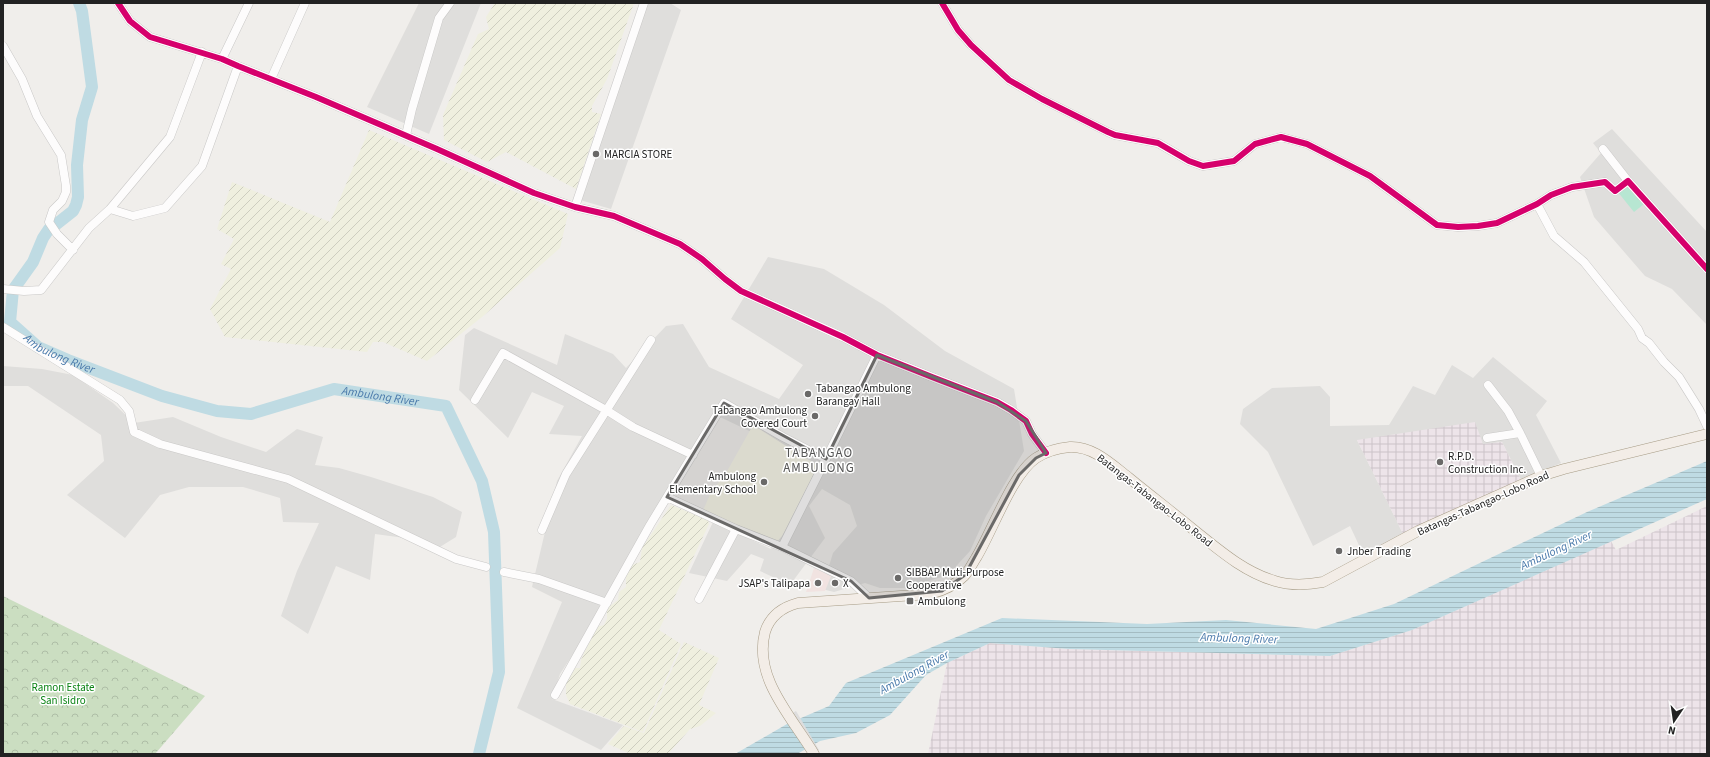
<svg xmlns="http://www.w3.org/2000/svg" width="1710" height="757" viewBox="0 0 1710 757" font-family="'Source Sans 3',sans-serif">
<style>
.residential{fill:#dfdedc}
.commercial{fill:#f1e3e1}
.industrial{fill:url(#industrial-grid)}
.education{fill:#f8f7e8}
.farmland{fill:url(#farmland-furrows)}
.forest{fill:url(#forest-crowns)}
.pitch{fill:#b7e6d2}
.water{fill:url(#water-rules)}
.pier{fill:#dedddd}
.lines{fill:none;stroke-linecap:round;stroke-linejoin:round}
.river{stroke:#bfdbe3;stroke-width:12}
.minor-casing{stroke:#c9c8c7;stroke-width:9}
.major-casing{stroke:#a79c86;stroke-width:11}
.minor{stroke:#fdfcfc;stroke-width:8}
.major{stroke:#f3ede7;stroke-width:10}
.cycleway-casing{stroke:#fff;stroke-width:8}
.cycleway{stroke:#d6006c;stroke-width:6}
.marked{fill:#6a6968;fill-opacity:0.2;stroke:#6a6968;stroke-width:3;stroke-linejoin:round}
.poi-dot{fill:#6a6968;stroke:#fff;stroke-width:1.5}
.labels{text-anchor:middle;stroke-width:3;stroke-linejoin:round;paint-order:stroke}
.poi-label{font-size:11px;fill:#222;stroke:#fff;text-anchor:start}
.street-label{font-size:11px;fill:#222;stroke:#fff}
.park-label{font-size:11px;fill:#0c8416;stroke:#fff}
.water-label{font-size:12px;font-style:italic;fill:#4a7aab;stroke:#fff}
.quarter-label{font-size:13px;letter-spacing:1px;fill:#555;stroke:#fff}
</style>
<defs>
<pattern id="industrial-grid" width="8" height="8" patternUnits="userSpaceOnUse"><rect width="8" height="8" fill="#ede4e9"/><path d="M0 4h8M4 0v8" fill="none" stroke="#cbc3c8"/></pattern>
<pattern id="farmland-furrows" width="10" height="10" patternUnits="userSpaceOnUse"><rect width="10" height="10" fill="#efefdf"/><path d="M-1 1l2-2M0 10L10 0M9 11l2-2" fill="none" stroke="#cdcdbf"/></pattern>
<pattern id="forest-crowns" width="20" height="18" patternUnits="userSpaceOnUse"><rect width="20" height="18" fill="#cbdec1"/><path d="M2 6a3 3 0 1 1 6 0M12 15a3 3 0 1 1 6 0" fill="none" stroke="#aebea6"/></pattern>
<pattern id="water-rules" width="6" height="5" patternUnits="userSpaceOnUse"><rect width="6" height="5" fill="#bfdbe3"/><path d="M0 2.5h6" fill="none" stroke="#a4bcc2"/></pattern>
</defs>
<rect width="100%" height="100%" fill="#f0eeeb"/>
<path class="residential" d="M419,3h62l-52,131 -62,-27z
M647,3h23l11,7 -70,199 -31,-9z
M1612,129l95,103v93l-35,-36 -27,-13 -51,-59 -14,-40 21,-24 -8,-10z
M768,257l56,12 60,36 61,46 69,38 10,62 -38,65 -16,35 -22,24 -43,13h-25l-15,-5 -31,9 -12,-3 11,-36 24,-27 -7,-21 -28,-16 -13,17 16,32 -35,47 -30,-14 4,-12 -13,-5 -24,27 -38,-8 24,-51 58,27 49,-84 -100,-48 -113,185 -47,72 -8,25 71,26 -22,25 -84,-42 45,-106 -30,-15 25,-106 25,-45 -33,-2 15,-28 -32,-14 -24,46 -49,-48 6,-55 9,-7 83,37 8,-31 48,20 13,14 40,-42 17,-2 26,43 70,32 24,-34 -72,-46z
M1493,357l54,44 -11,14 25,48 -40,17 -19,-38 -19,3 -126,-5 47,96 -40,20 -14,-30 -37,20 -45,-94 -28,-28 3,-15 29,-21 48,-2 10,11v29l59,-1 24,-39 22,9 17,-30 21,13z
M3,366l39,3 31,6 40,28 21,20 39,-6 48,20 45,15 31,-23 26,8 -8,28 24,3 32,9 62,20 29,15 -6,25 -21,13 -30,-12 -30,-4 -5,46 -34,-14 -28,68 -27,-18 16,-45 22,-48 -36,-1 -3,-24 -37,-11h-54l-29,8 -35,43 -58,-43 37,-34 -3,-26 -73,-49h-25z"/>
<path class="commercial" d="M814,568l17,8 -6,15 -19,1z"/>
<path class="industrial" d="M1475,422l8,22 19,-2 19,38 -117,56 -47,-96z
M1707,506v248h-779l19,-91 43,-20 79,6 261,7 82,-26 199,-89 5,9z"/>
<path class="education" d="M753,425l65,41 -36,70 -6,7 -74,-30 9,-21 15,-19z"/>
<path class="farmland" d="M495,3h139l-27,76 -15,27v6l9,2 -25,75 -70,-37 -19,10 -43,-22 -1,-25 35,-81 11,-5 -3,-12z
M369,130l199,84 -8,34 -78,69 -55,44 -44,-19h-10l-6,10 -142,-15 -15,-28 21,-40 -10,-5 13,-25 -17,-10 15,-47 98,40z
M671,505l37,15 1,4 -50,106 22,14 -38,88 -73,-28 -4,-9v-17l7,-10h7l1,-8 15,-33 8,-2 3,-6v-8l-2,-5h5l8,-6 1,-8 7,-5v-12l6,-10 8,-3 2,-14z
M684,642l35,16 -20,47 17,8 -16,13 -10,3 -22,25h-37l-23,-10 16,-18 20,7z"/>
<path class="forest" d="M3,596l202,100 -50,58h-152z"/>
<path class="pitch" d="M1627,182l17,22 -10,8 -17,-21z"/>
<path class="water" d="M1707,461v38l-295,131 -82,26 -261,-7 -79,-6 -43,20 -21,12 -36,40 -34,18 -36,8 -23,13h-62l52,-30 42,-18 17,-23 156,-65 145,6 79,-4 90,9 78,-25 193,-92z"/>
<path class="pier" d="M796,711l23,39 -7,4 -26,-37z"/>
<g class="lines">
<g class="river">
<path d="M54,226l19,-15 3,-6 2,-8 -1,-32 5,-45 10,-33 -10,-76 -3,-8"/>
<path id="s1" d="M49,229l-6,9 -10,24 -20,28 -3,32 28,25 30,13 94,36 55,15 34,3 83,-25 112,17 36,75 12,51 5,140 -20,82"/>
</g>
<defs>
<path id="minor" d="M118,3l12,18 20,16 72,22 16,7 78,31 121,52 97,44 41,14 39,9 66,28 22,15 23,20 16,12 102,46 34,18 55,22 65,25 14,8 15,11 6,13 14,19
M942,3l16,27 13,15 38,35 33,19 66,33 7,3 43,8 31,18 14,5 31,-5 21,-17 26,-7 26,7 63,32 67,49 21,2 20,-1 19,-3 40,-19 14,-9 21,-8 33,-5 10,9 13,-10 79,88
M3,46l19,33 15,37 24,39 5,31v6l-4,9 -9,9 -4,12 8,12 16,16
M222,59l27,-56
M271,79l34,-76
M406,135l6,-26 27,-91 11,-15
M1603,149l25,32
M1537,204l17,32 30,26 54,67 4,9 7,5 15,19 15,15 20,32 8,17
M575,207l69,-204
M110,209l60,-72 32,-85
M3,289l21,2 17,-1 48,-62 21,-19 23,7 32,-8 37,-42 36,-100
M3,327l117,73 9,11 5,21 26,12 128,35 168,80 30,8
M1488,385l20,26 12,22
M475,400l28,-47 103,57 27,17 60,28
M1487,438l33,-5 21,43
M667,497l69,32 46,18 69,34 18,17
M542,530l24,-56 85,-134
M782,547l44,-88
M504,572l35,7 68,24
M699,599l37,-70
M555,695l95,-170 74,-122 59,34 43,22 51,-104"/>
<path id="major" d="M814,754c-22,-37 -61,-76 -49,-122 5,-16 18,-25 33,-29l132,-9c12,-3 25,-9 34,-18 5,-5 8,-12 12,-18 16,-26 36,-84 60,-100 9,-6 23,-10 34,-11 23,-1 41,17 58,30 22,18 44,35 66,53 25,20 50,42 81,51 16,5 32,4 48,1l95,-51 123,-55 23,-7 143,-35"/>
</defs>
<use href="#minor" class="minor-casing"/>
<use href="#major" class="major-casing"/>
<use href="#minor" class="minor"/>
<use href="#major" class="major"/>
<defs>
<path id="cycleway" d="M118,3l12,18 20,16 72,22 16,7 78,31 121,52 97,44 41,14 39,9 66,28 22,15 23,20 16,12 102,46 34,18 55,22 65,25 14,8 15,11 6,13 14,19
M942,3l16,27 13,15 38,35 33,19 66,33 7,3 43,8 31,18 14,5 31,-5 21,-17 26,-7 26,7 63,32 67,49 21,2 20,-1 19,-3 40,-19 14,-9 21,-8 33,-5 10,9 13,-10 79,88"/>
</defs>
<use href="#cycleway" class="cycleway-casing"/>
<use href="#cycleway" class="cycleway"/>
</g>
<path class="marked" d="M877,355l120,47 29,19 20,32 -10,5 -17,17 -54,100 -23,16 -73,7 -18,-17 -184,-84 57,-94 102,56z"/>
<g class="poi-dot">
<circle cx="596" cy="154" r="4"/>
<circle cx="808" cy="394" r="4"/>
<circle cx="815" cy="416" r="4"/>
<circle cx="1440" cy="462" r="4"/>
<circle cx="764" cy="482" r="4"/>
<circle cx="1339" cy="551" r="4"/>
<circle cx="898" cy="578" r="4"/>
<circle cx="818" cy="583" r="4"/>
<circle cx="835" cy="583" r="4"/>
<rect x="906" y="597" width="8" height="8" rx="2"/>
</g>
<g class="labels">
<g class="poi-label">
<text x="604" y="158">MARCIA STORE</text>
<text x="816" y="392">Tabangao Ambulong<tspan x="816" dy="13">Barangay Hall</tspan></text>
<text x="807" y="414" text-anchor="end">Tabangao Ambulong<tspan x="807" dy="13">Covered Court</tspan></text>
<text x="1448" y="460">R.P.D.<tspan x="1448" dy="13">Construction Inc.</tspan></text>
<text x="756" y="480" text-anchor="end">Ambulong<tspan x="756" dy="13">Elementary School</tspan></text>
<text x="1347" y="555">Jnber Trading</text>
<text x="906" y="576">SIBBAP Muti-Purpose<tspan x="906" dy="13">Cooperative</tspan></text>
<text x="810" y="587" text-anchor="end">JSAP's Talipapa</text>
<text x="843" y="587">X</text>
<text x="918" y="605">Ambulong</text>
</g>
<g class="street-label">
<text transform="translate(1155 500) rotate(38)" y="4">Batangas-Tabangao-Lobo Road</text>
<text transform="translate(1483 503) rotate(-24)" y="4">Batangas-Tabangao-Lobo Road</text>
</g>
<g class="park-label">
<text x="63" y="691">Ramon Estate<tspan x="63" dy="13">San Isidro</tspan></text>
</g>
<g class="water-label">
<text dy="4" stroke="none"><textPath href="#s1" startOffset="163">Ambulong River</textPath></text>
<text dy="4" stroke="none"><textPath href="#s1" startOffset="499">Ambulong River</textPath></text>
<text transform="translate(1556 550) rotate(-25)" y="4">Ambulong River</text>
<text transform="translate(1239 638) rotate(2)" y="4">Ambulong River</text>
<text transform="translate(914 672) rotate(-29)" y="4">Ambulong River</text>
</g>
<g class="quarter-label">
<text x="819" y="457">TABANGAO<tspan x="819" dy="15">AMBULONG</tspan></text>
</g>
</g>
<rect width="1710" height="757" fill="none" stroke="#222222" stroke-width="8"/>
<g transform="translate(1674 721) rotate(193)" stroke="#ffffff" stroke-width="3" paint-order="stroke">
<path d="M0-3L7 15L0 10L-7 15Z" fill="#222222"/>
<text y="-6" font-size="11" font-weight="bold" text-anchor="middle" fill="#222222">N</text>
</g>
</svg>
